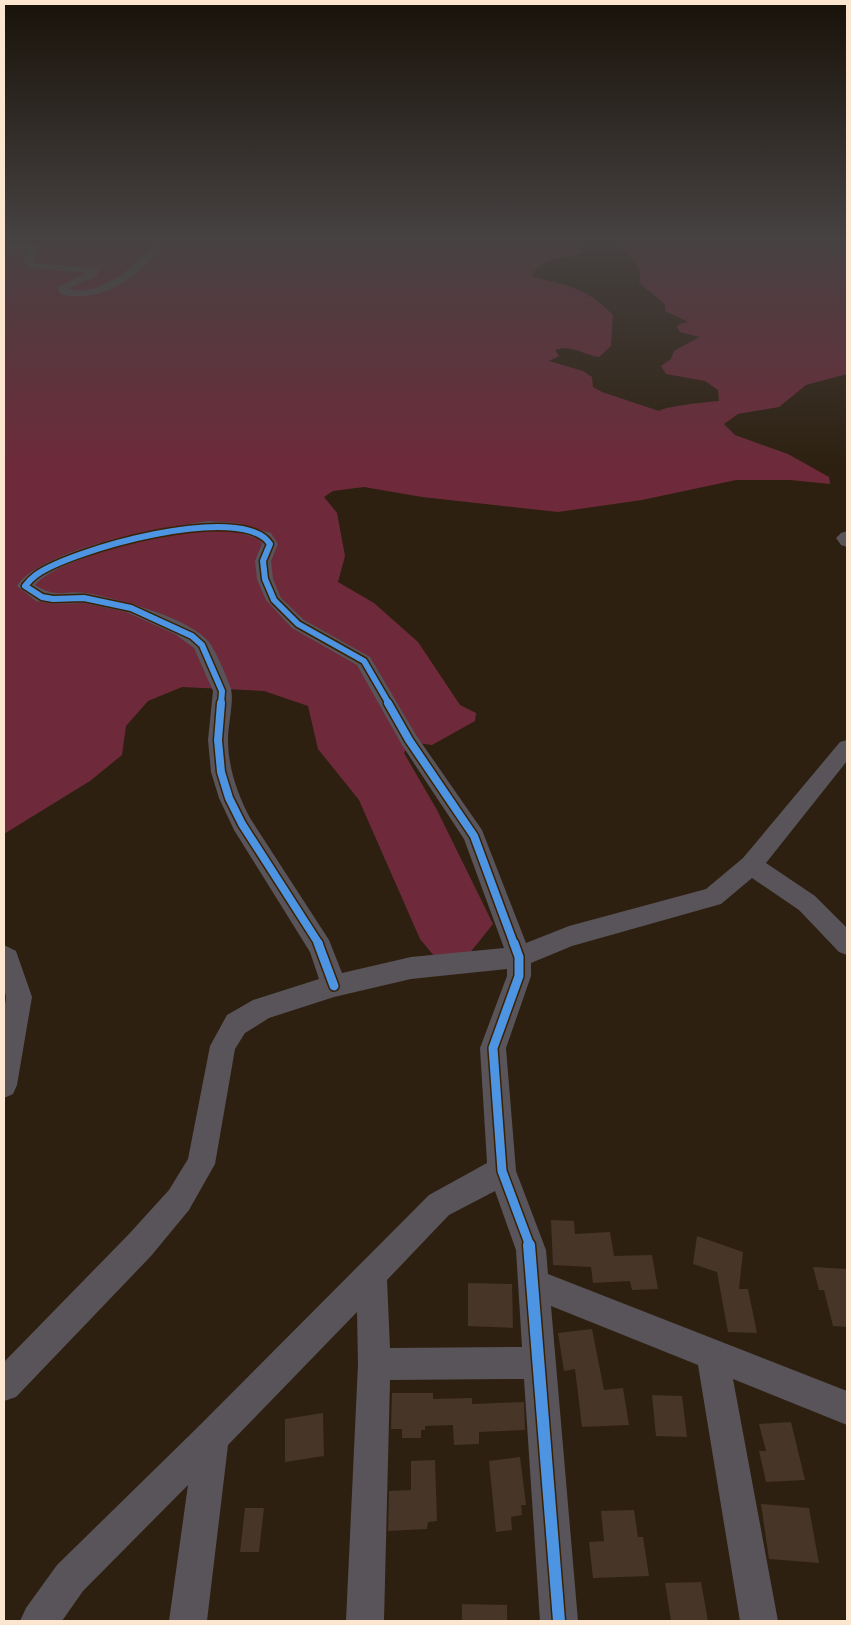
<svg xmlns="http://www.w3.org/2000/svg" width="851" height="1625" viewBox="0 0 851 1625" font-family="'Exo 2',sans-serif">
<style>
.green{fill:#6e2a3a}
.building{fill:#473527}
.lines{fill:none;stroke-linecap:round;stroke-linejoin:round}
.street{fill:#595459;fill-rule:evenodd}
.cycleway-far3-casing{stroke:#3a2103;stroke-width:9}
.cycleway-far2-casing{stroke:#3a2103;stroke-width:11}
.cycleway-far1-casing{stroke:#3a2103;stroke-width:12}
.cycleway-casing{stroke:#3a2103;stroke-width:15}
.cycleway-far3{stroke:#4d94e3;stroke-width:6}
.cycleway-far2{stroke:#4d94e3;stroke-width:8}
.cycleway-far1{stroke:#4d94e3;stroke-width:9}
.cycleway{stroke:#4d94e3;stroke-width:12}
</style>
<rect width="100%" height="100%" fill="#2d2010"/>
<path class="green" d="M4,241h572l5,6 2,5c-20,8 -36,3 -51,22l2,3c36,9 51,10 79,38l-2,31 -12,11c-15,-2 -28,-13 -44,-7l4,6 -10,5 34,10 9,6 1,10 9,5 57,19c6,-5 49,-9 60,-10l-1,-11 -13,-9 -39,-7 -5,-8 10,-7 3,-8 25,-14 -19,-5 -3,-5 2,-3 9,-2 -23,-11v-6c-7,-9 -18,-14 -26,-23 6,-18 -14,-32 -26,-41h234v133l-41,11 -27,22 -41,7 -14,10 11,11 53,19 41,23 1,7 -40,-4h-54l-94,20 -84,12 -136,-15 -58,-10 -31,4 -9,6 13,16 8,43 -7,26 36,21 44,39 42,63 16,8 -1,8 -43,24 -22,-3 -6,11 33,57 56,114 -28,35 -25,4 -20,-24 -61,-139 -41,-51 -10,-43 -44,-15 -82,-4 -34,14 -22,25 -4,29 -32,26 -86,53z"/>
<path class="building" d="M551,1220l23,1 1,13 35,-2 4,24 38,-1 6,34 -26,1 -2,-9 -37,2 -2,-16 -38,-2z
M697,1236l46,16 -4,37h9l9,44 -29,-1 -11,-60 -24,-8z
M813,1267l34,2v58l-14,-1 -9,-36h-5z
M468,1283l44,1 1,44 -45,-2z
M592,1329l12,61 19,-2 6,37 -47,2 -7,-58 -11,2 -6,-38z
M392,1393h41v6l39,-1v6l52,-2 1,28 -46,2v12l-25,1 -1,-20 -28,1v4h-4v8h-19v-9h-11z
M652,1395l30,1 5,41 -31,-1z
M323,1413l1,43 -39,6v-43z
M791,1422l14,58 -39,2 -7,-31h7l-7,-27z
M520,1457l6,48h-5l1,10 -11,2 1,13 -16,2 -7,-71z
M435,1460l2,61 -9,1 -1,7 -39,2 1,-40 22,-1v-29z
M761,1504l48,4 10,55 -50,-4z
M245,1508h19l-5,44h-19z
M634,1510l4,27h5l6,39 -56,2 -4,-36 15,-1 -3,-30z
M701,1582l7,39h-37l-6,-38z
M462,1604l45,1v16h-45z"/>
<g class="lines">
<path class="street" d="M149,240h10l2,6c-20,32 -62,58 -101,48l-2,-7 28,-14 -58,-5 -4,-8 3,-11 -23,1v-6l27,-1 3,1 3,5 -3,9 1,5 61,5 3,4 -3,4 -27,12c23,13 70,-23 82,-42z
M209,521l28,2 34,10 7,11 -7,17 2,18 8,19 23,22 66,37 46,78 66,95 44,113 43,-17 137,-37 37,-31 97,-116 7,-2v21l-81,102 49,33 32,32v27l-8,-3 -40,-42 -47,-32 -31,26 -149,42 -41,17v13l-25,72 10,123 30,79 2,24 299,117v34l-114,-46 45,242h-38l-42,-256 -147,-59 27,315h-38l-16,-242 -134,1 -6,241h-38l12,-257 -1,-52 -129,133 -21,176h-38l19,-136 -105,106 -21,30h-42l6,-13 31,-43 143,-140 229,-230 58,-32 -7,-115 27,-72v-7l-96,10 -77,18 -65,21 -24,15 -10,16 -20,115 -26,46 -38,46 -135,141 -12,4v-39l125,-128 40,-44 19,-31 22,-113 17,-31 26,-15 66,-21 -9,-27 -76,-122 -15,-32 -8,-26 -3,-32 5,-49 -19,-43 -19,-14 -49,-22 -42,-9 -31,1 -11,-2 -6,-1 -19,-15c25,-38 147,-59 192,-65zM216,530l21,2 22,7 3,5 -7,17 2,18 9,21 26,28 65,37 45,80 62,94 40,109 -93,9 -69,16 -13,-33 -79,-122c-13,-25 -22,-51 -22,-79 0,-14 6,-37 3,-50 -3,-9 -16,-41 -23,-48 -19,-23 -92,-43 -122,-48 -22,-3 -29,6 -51,-8 27,-30 141,-54 181,-55zM495,1191l21,59 6,97 -132,1 -3,-68 62,-65z
M847,531v16l-6,-2 -5,-7 5,-5z
M4,945l12,6 16,46 -15,88 -4,9 -9,4v-86l2,-15 -2,-9z"/>
<defs>
<path id="cycleway-far3" d="M221,704l1,-13 -20,-46 -10,-9 -61,-28 -47,-10 -31,1 -11,-2 -17,-11c3,-4 7,-8 11,-11 34,-25 207,-74 234,-31l-7,17 2,18 9,21 24,24 66,37 25,43"/>
<path id="cycleway-far2" d="M221,703l-3,37 3,32 8,26 13,26 77,120
M388,703l21,37 65,96 40,108"/>
<path id="cycleway-far1" d="M318,943l16,43
M514,943l5,14v19l-26,72 9,123 28,75"/>
<path id="cycleway" d="M529,1245l30,376"/>
</defs>
<use href="#cycleway-far3" class="cycleway-far3-casing"/>
<use href="#cycleway-far2" class="cycleway-far2-casing"/>
<use href="#cycleway-far1" class="cycleway-far1-casing"/>
<use href="#cycleway" class="cycleway-casing"/>
<use href="#cycleway-far3" class="cycleway-far3"/>
<use href="#cycleway-far2" class="cycleway-far2"/>
<use href="#cycleway-far1" class="cycleway-far1"/>
<use href="#cycleway" class="cycleway"/>
</g>
<linearGradient id="sky" x2="0" y2="1"><stop stop-color="#191209"/><stop offset="0.51" stop-color="#464242"/><stop offset="1" stop-color="#464242" stop-opacity="0"/></linearGradient>
<rect width="851" height="468" fill="url(#sky)"/>
<rect width="851" height="1625" fill="none" stroke="#fde6d0" stroke-width="10"/>
</svg>
